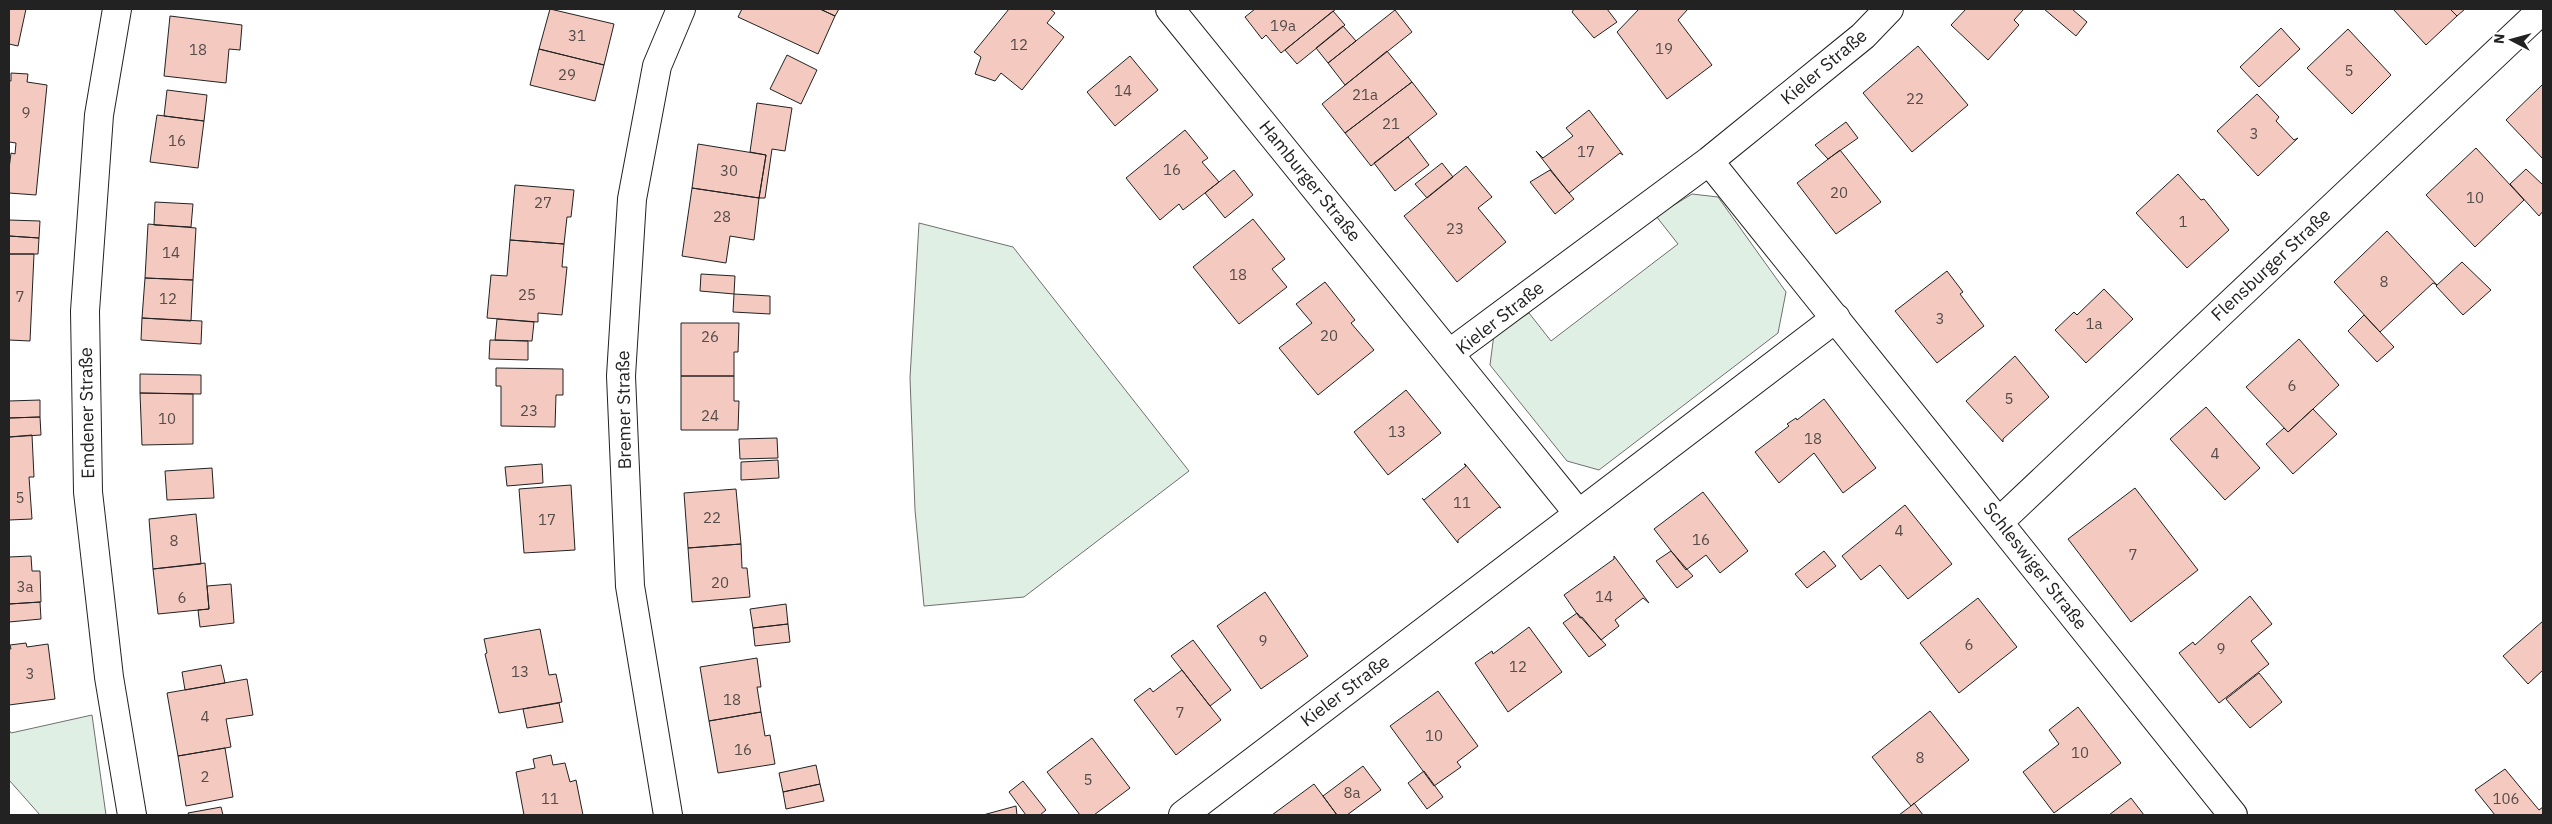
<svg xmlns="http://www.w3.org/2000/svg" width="2552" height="824" viewBox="0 0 2552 824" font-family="'IBM Plex Sans',sans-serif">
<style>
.green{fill:#e0efe3;stroke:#6f6f6f}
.building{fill:#f3c9c0;stroke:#222}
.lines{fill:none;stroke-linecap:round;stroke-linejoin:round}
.minor-casing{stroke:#222;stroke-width:30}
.minor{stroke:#fff;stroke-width:28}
.labels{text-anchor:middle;stroke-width:4;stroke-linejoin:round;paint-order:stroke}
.number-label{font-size:15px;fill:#564c4a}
.street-label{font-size:18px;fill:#222;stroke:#fff}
</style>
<rect width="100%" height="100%" fill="#fff"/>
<path class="green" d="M1692,194l26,3 68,95 -8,41 -179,137 -32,-9 -77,-96 4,-31 35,-21 22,28 127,-97 -22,-28z
M919,223l94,24 176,224 -165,126 -100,9 -9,-96 -5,-132z
M92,715l14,100h-66l-31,-35v-50l2,3z"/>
<path class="building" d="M9,9h17l-8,37 -9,-2z
M550,9l64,15 -10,41 -65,-16z
M742,9h78l15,7 -17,38 -80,-37z
M820,9h19l-4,7z
M1009,9h41l5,4 -8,10 17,14 -42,53 -21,-17 -6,8 -20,-7 6,-17 -7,-5z
M1255,9h81l-55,44 -15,-18 -4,4 -17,-22z
M1574,9h33l10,13 -23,16 -22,-26z
M1639,9h49l-10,11 34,45 -45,34 -50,-67z
M1966,9h58l-10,11 5,5 -31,35 -37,-35z
M2044,9h28l15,13 -11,14z
M2393,9h57l7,7 -31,29z
M2450,9h15l-8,7z
M1395,10l17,22 -67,53 -17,-22z
M1333,11l12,14 -48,39 -12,-14z
M170,16l72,9 -2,25 -11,-1 -3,34 -62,-7z
M1343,26l13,15 -28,22 -12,-15z
M2281,28l19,21 -41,38 -19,-20z
M2348,29l43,46 -39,39 -45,-46z
M1918,46l50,59 -56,47 -49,-59z
M539,49l65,16 -9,36 -65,-16z
M1387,51l25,31 -67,51 -23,-29z
M787,55l30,15 -16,34 -31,-15z
M1130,56l28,34 -43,36 -28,-34z
M11,73l17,1 -1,8 20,3 -11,110 -27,-2v-24l2,-16 4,1 1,-11 -7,-1v-61h2z
M1412,82l25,32 -66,52 -26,-33z
M2543,84v75l-37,-39z
M167,90l40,5 -3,26 -40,-5z
M2257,94l22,23 -3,4 18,19 4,-2 -40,38 -41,-45z
M757,103l35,5 -7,43 -13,-2 -7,49h-6l7,-43 -16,-3z
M1589,110l34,45 -3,-2 -51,40 -33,-42 7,7 30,-22 -7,-8z
M157,115l47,6 -6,47 -48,-6z
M1846,122l12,16 -30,21 -13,-14z
M1185,130l23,28 -6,4 17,20 -36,28 -4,-6 -19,16 -34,-42z
M1408,137l21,28 -34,26 -21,-28z
M698,144l68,11 -7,43 -67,-10z
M2476,148l48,52 -49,47 -49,-52z
M1840,150l41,52 -45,32 -39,-51z
M1442,163l11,14 -26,21 -12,-14z
M1466,166l26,31 -14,11 28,34 -49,40 -53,-66z
M2526,169l17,16v26l-4,5 -29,-32z
M1234,170l19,25 -28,23 -20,-25z
M1550,170l24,29 -19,15 -25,-32z
M2178,174l23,26 3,-1 25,31 -42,38 -51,-55z
M515,185l59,5 -3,27h-4l-3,27 -54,-4z
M692,188l67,10 -5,42 -24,-4 -4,27 -44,-7z
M155,202l38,2 -2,23 -37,-2z
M1253,219l32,40 -13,10 15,18 -48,37 -46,-57z
M9,220l31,1 -1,17 -30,-2z
M148,224l48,4 -3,52 -48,-2z
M2387,231l50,54 -4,-2 -53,49 -46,-50z
M9,236l30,2 -1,16h-29z
M510,240l54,4 -2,23h5l-5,48 -24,-2v9l-51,-4 4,-43 16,1z
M9,254h25l-4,87 -21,-1z
M2462,262l29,28 -28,25 -27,-29z
M1947,271l16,21 -3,2 24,32 -47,37 -42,-52z
M701,274l34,2 -1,18 -34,-3z
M145,278l48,2 -2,41 -49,-3z
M1325,282l30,38 -4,3 23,27 -56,45 -39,-47 33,-25 -16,-19z
M2104,289l29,30 -47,44 -31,-33 19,-18 3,3z
M734,294l36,2v18l-37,-2z
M2364,315l30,32 -17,15 -29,-31z
M142,318l60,3 -1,23 -60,-4z
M497,319l37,3 -2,19 -37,-1z
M681,323h58l-1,29h-4v24h-53z
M2299,339l40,46 -51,47 -42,-45z
M490,340l38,1v19l-39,-1z
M2015,356l34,41 -46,42v3l-37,-41z
M496,368l67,1v26h-7l-1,32 -54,-1v-40h-5z
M140,374l61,1v19l-61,-1z
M681,376h53v25h5l-1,29h-57z
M1406,390l35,43 -53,42 -34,-43z
M140,393l53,1v50l-51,1z
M1824,399l52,69 -33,25 -29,-40 -35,30 -24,-31 34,-26 -2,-2 9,-6 1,2z
M40,400v17l-31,1v-17z
M2206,407l54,61 -35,32 -55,-61z
M2313,409l24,25 -44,40 -27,-30 18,-16 4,4z
M40,417l1,18 -32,2v-19z
M32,435l2,42h-5l3,42 -23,1v-83z
M777,438l1,20 -38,1 -1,-20z
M778,460l1,18 -38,2v-18z
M542,464l1,19 -36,3 -2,-19z
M1464,464h1l36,44 -2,-1 -41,33v3l-36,-45 2,2 42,-34z
M212,468l2,30 -47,2 -2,-29z
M571,485l4,65 -51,3 -5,-64z
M2135,488l63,82 -67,52 -63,-83z
M736,489l5,55 -53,4 -4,-55z
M1703,492l45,59 -28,22 -14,-18 -20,15 -32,-41z
M1905,505l47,59 -44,35 -28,-34 -19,15 -19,-24z
M196,514l5,50 -48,5 -4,-50z
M741,544l1,24h5l3,29 -58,5 -4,-54z
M1671,551l22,25 -16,12 -21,-27z
M1824,551l12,15 -29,22 -12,-14z
M31,556l1,15h8l1,31 -32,2v-47z
M1614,556l35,47 -6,-5 -28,22 4,6 -18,14 -19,-23 -2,1 -16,-23 50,-36z
M205,563l4,46 -51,5 -5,-45z
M231,584l3,39 -34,4 -2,-17 11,-1 -2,-23z
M1265,592l43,64 -47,33 -44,-63z
M2250,596l22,28 -21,17 18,23 -50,39 -40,-50 14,-11 2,3z
M1978,598l39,49 -58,46 -39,-50z
M40,602l1,17 -32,3v-18z
M786,604l2,20 -35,4 -3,-19z
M1577,613l29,32 -17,12 -26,-34z
M2543,621v49l-15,14 -25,-28z
M788,624l2,18 -35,4 -2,-18z
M1529,627l33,45 -54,40 -33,-49 17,-12 1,3z
M540,629l9,46 7,-1 6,28 -63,11 -14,-59 2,-1 -3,-14z
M1193,640l38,50 -21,16 -39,-50z
M26,643l1,4 21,-3 7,55 -46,6v-56h2l-1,-4z
M757,658l4,29h-4l4,25 -52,9 -9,-54z
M221,665l4,18 -40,7 -3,-18z
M1182,670l39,50 -45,35 -42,-55 16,-12 3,4z
M2259,673l23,29 -32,26 -24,-29z
M247,679l6,36 -27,4 5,28 -53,9 -11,-63z
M1438,691l40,55 -21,16 4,5 -27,19 -44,-60z
M559,703l4,19 -36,6 -4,-19z
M2078,707l43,56 -67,50 -31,-41 36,-28 -10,-14z
M1930,711l39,49 -58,46 -39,-49z
M761,712l4,24 5,-1 5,29 -57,9 -9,-52z
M1092,738l38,50 -36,27h-14l-33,-43z
M225,748l8,49 -47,9 -8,-50z
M551,755l2,10 12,-2 5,19 6,-2 7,35h-59l-8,-43 19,-4 -2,-9z
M816,765l4,19 -37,8 -4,-19z
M1363,766l18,24 -34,25h-10l-14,-19z
M2505,769l34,41 4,-3v8h-48l-20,-25z
M1424,771l19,26 -16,12 -19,-26z
M1023,781l23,29 -6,5h-14l-17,-23z
M820,784l4,17 -38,8 -3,-17z
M1314,784l23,31h-65z
M2131,798l13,17h-35z
M1914,803l9,12h-24l12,-9z
M1016,806l1,9h-34z
M221,807l2,8h-34l-1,-2z"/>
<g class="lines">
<defs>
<path id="minor" d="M117,9l-18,106 -14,196 3,181 21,185 23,138
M1170,9l408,504
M1709,161l524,654
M1450,353l259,-192 154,-125 26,-27
M2000,521l543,-512
M668,815l-38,-229 -9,-210 11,-177 25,-133 24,-57
M1183,815l653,-497"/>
</defs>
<use href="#minor" class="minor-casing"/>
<use href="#minor" class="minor"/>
</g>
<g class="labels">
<g class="number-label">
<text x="1283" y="31">19a</text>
<text x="577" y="41">31</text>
<text x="1019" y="50">12</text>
<text x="1664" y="54">19</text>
<text x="198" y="55">18</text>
<text x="2349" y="76">5</text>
<text x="567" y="80">29</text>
<text x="1123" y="96">14</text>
<text x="1365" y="100">21a</text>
<text x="1915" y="104">22</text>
<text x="26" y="118">9</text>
<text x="1391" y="129">21</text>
<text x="2254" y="139">3</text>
<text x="177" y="146">16</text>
<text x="1586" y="157">17</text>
<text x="1172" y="175">16</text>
<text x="729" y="176">30</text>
<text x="1839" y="198">20</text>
<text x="2475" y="203">10</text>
<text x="543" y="208">27</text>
<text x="722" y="222">28</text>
<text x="2183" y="227">1</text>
<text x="1455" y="234">23</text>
<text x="171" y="258">14</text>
<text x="1238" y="280">18</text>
<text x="2384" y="287">8</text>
<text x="527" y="300">25</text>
<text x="20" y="302">7</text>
<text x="168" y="304">12</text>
<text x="1940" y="324">3</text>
<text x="2094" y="329">1a</text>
<text x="1329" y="341">20</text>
<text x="710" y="342">26</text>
<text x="2292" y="391">6</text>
<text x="2009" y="404">5</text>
<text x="529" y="416">23</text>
<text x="710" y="421">24</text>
<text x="167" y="424">10</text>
<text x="1397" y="437">13</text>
<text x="1813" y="444">18</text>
<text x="2215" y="459">4</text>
<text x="20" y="503">5</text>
<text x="1462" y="508">11</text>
<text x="712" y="523">22</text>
<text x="547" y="525">17</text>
<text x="1899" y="536">4</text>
<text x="1701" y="545">16</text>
<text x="174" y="546">8</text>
<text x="2133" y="560">7</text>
<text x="720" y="588">20</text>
<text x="25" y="592">3a</text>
<text x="1604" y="602">14</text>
<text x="182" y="603">6</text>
<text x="1263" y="646">9</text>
<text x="1969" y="650">6</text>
<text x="2221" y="654">9</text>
<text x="1518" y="672">12</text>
<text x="520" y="677">13</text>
<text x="30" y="679">3</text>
<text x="732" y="705">18</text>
<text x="1180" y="718">7</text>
<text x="205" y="722">4</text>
<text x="1434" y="741">10</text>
<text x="743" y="755">16</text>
<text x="2080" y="758">10</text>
<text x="1920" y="763">8</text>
<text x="205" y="782">2</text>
<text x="1088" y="785">5</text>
<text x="1352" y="798">8a</text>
<text x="550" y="804">11</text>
<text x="2506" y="804">106</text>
</g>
<g class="street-label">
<text transform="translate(1824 67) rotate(-40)" y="6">Kieler Straße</text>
<text transform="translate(1310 181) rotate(51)" y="6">Hamburger Straße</text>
<text transform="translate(2271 265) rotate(-43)" y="6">Flensburger Straße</text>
<text transform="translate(1500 318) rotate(-38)" y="6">Kieler Straße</text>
<text transform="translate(624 410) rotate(-91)" y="6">Bremer Straße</text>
<text transform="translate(87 413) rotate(-91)" y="6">Emdener Straße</text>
<text transform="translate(2035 566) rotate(52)" y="6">Schleswiger Straße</text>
<text transform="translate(1345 691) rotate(-37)" y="6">Kieler Straße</text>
</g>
</g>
<rect width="2552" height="824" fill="none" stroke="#222222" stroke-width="20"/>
<g transform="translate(2512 40) rotate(276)" stroke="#ffffff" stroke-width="4" paint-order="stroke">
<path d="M0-4L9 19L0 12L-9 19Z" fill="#222222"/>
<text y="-8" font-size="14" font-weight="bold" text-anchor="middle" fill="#222222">N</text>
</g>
</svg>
